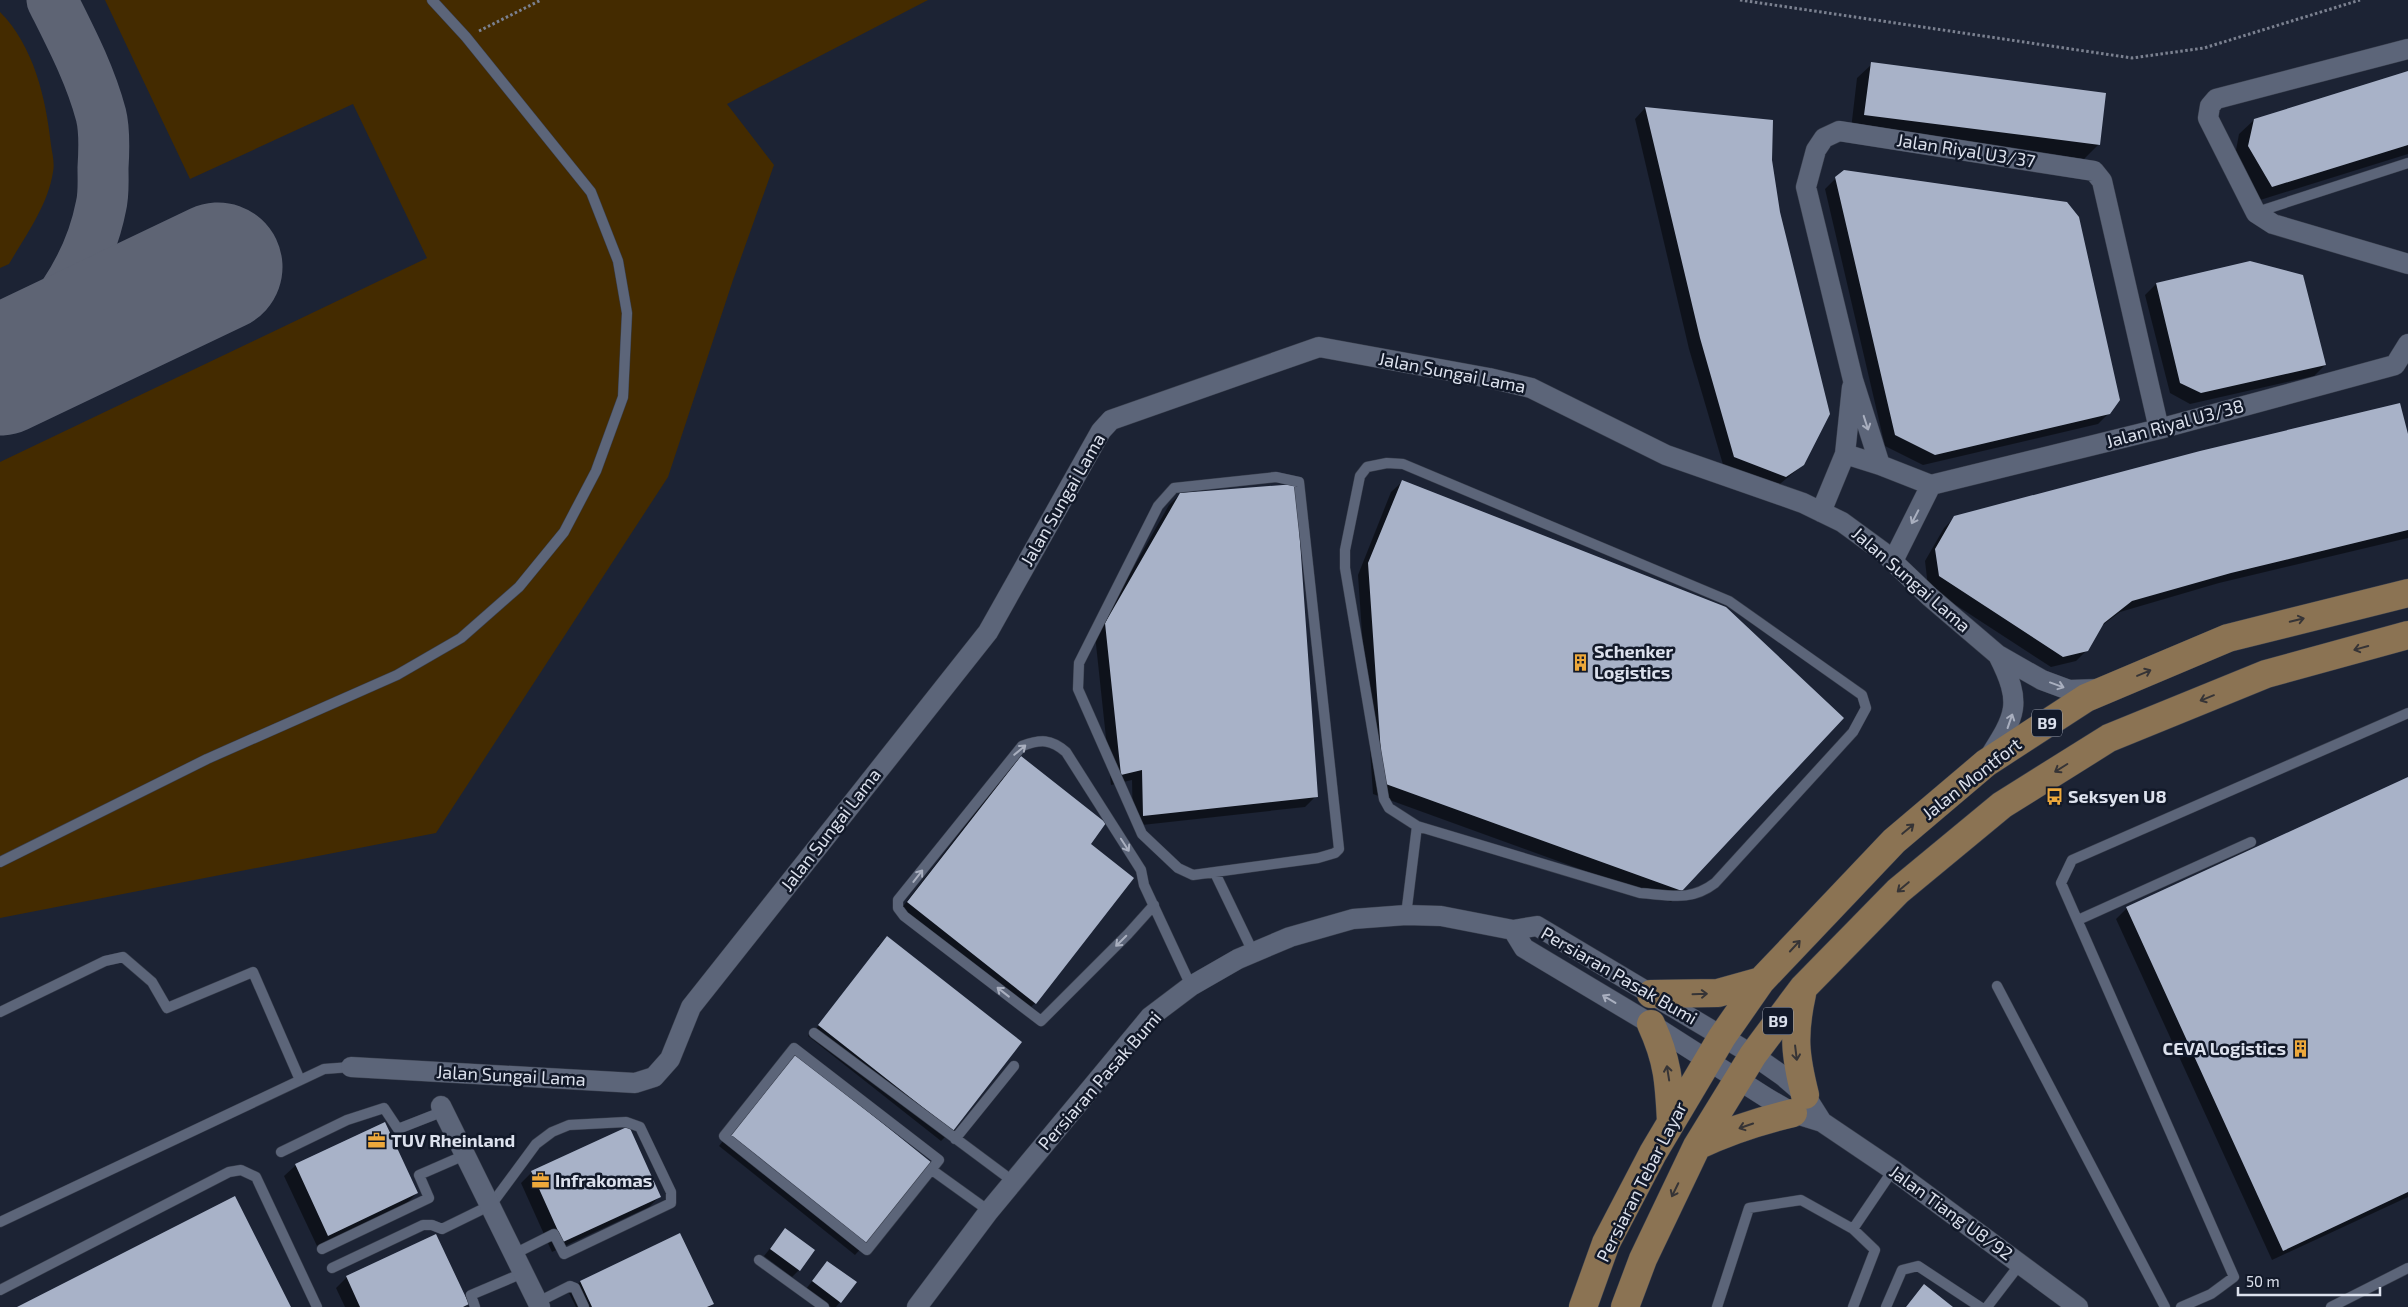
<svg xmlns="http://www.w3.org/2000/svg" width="2408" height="1307" viewBox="0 0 2408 1307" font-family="'Exo 2',sans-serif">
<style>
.green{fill:#442b00}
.shadow{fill:#0007}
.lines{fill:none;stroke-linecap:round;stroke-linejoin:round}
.taxiway{stroke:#5e6474;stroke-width:51}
.runway{stroke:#5e6474;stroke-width:129}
.building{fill:#a8b2c8}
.service-casing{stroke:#393f4d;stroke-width:11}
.minor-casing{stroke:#393f4d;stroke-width:21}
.primary-casing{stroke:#393f4d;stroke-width:29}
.path{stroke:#7b8190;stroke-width:3;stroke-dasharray:2.5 2.5;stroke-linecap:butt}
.service{stroke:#5c6579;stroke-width:10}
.minor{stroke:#5c6579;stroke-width:20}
.primary{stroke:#8b7353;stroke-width:28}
.oneway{stroke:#a9afbf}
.oneway2{stroke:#363436}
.labels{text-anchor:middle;stroke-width:5;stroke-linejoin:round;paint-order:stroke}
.shield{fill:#121929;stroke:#9fa5b2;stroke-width:1}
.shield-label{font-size:16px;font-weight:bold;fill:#dce1ed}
.street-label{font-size:18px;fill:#dce1ed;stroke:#121929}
.poi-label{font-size:18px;font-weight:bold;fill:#dce1ed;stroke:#121929;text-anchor:start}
</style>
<rect width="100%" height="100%" fill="#1c2334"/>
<path class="green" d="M105,0h823l-201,104 47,61 -41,115 -65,197 -232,356 -436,85v-456l427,-204 -74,-154 -163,75z
M0,12c34,34 46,87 51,133 1,8 4,18 2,27 -5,33 -27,63 -44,92l-9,4z"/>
<path class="shadow" d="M1872,64l227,80 -15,15 -233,-30 6,-51z
M2408,73v81l-151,47 -23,-40 5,-27 15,-14z
M1645,108l126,52 32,305 -28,23 -51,-20 -35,-119 -54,-230z
M1836,178l273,235 -11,11 -175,41 -38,-19 -60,-257z
M2250,262l75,103 -11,11 -124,28 -20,-11 -25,-98 11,-11z
M2408,439v99l-189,45 -99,29 -20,15 -13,23 -11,11 -25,6 -123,-80 -3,-26 19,-33 11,-11z
M1402,482l280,409 -11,11 -298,-108 -15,-219 33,-83z
M1180,494l136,302 -11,11 -172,19 -1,-46 -21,5 -16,-150 74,-130z
M1021,757l68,87 43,34 -97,125 -11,11 -127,-100 113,-146z
M2408,778v419l-136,63 -156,-341 11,-11z
M887,937l65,193 -11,11 -133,-105 5,-7 2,1 64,-83h-2z
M783,1065l82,179 -10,11 -136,-109z
M384,1123l33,70 -11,11 -89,42 -33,-70 11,-10z
M629,1128l31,68 -11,11 -97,45 -31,-69 11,-11z
M785,1230l14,40 -7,7 -28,-21z
M679,1234l34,69 -4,4h-133l-7,-14 11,-11z
M827,1262l13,40 -4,5h-5l-25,-18z
M347,1277l121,27 -3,3h-120l-9,-19z"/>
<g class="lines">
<path class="taxiway" d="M0,362c49,-37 89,-94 101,-156 3,-12 2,-25 2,-38 1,-16 2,-37 -2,-53 -11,-41 -30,-77 -49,-115"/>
<path class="runway" d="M0,371l218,-104"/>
</g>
<path class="building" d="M1871,62l235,31 -6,52 -236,-30z
M2408,71v74l-136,42 -24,-41 6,-27z
M1645,107l128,13 -1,40 8,52 50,202 -26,51 -18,12 -52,-20 -34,-119z
M1844,170l223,32 12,15 41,183 -10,14 -175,41 -40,-20 -60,-258z
M2250,261l53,14 23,90 -125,28 -21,-10 -24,-100z
M2400,403l8,31v96l-177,43 -99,28 -28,22 -16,28 -25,6 -124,-81 -4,-27 19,-33 246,-65z
M1402,480l324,127 118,111 -162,173 -299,-108 -15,-220z
M1296,484l22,313 -175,19 -1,-46 -21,5 -16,-152 75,-130z
M1021,756l85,67 -15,21 43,34 -98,126 -129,-102z
M2408,777v415l-125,59 -157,-344z
M887,936l135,106 -69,89 -135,-106z
M794,1052l138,111 -66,82 -137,-110z
M385,1122l33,71 -90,43 -33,-72z
M629,1126l32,71 -98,45 -32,-71z
M235,1196l56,111h-274z
M785,1228l30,22 -15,21 -30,-22z
M680,1233l34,71 -7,3h-115l-12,-26z
M436,1234l33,70 -6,3h-103l-14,-31z
M827,1261l30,21 -16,21 -29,-22z
M1924,1284l29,23h-47z"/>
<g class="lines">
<defs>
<path id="service" d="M2257,212l151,-49
M1276,477l23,5 40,367 -4,4 -17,5 -125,17 -15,-7 -36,-34 -64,-145 1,-26 79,-157 16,-18z
M0,862l207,-103 190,-84 64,-37 58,-51 45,-55 32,-61 27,-74 4,-84 -9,-52 -27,-69 -125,-155 -34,-37
M1215,873l38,79
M1154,905l-26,29 -87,87 -137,-105 -6,-8v-8l124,-154c19,-7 29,-7 44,6l75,118 3,15 47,101
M1406,915l11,-89 223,67c30,2 50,9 75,-10l138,-151 13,-24 -4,-13 -133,-94 -326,-137 -16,-1 -20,4 -7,9 -15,74v18l39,231 5,9 28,18
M2078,920l173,-78
M1997,986l168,321
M0,1012l105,-51 18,-4 29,25 15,26 86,-36 47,108
M814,1033l200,149
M794,1048l145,112 -72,90 -143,-114z
M955,1139l59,-73
M281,1152l66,-32 37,-12 14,21 46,-18
M932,1170l57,41
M0,1222l324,-153 27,-2
M1853,1229l40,-59
M322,1249l107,-51 -10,-23 46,-20
M759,1260l65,47
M332,1268l91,-43h9l10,4 49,-24 45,-61 16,-12 17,-7 57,-3 14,5 31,65v11l-107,51 -10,-20 -40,20
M0,1290l229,-118 12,-2 15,7 61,130
M538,1302l32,-16 5,2 9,19
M475,1307l-4,-12 52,-22
M1717,1307l32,-99 52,-8 52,29 22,21 -22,57
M1886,1307l16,-37 16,-4 62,41
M1987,1307l33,-43
M2181,1307l30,-13 23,-17 -173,-394 11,-23 336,-147
M2331,1307l77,-39"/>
<path id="minor" d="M2408,49l-192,50 -6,7 -2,12 48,95 17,11 135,40
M1845,454l7,-67
M1880,465l-27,-85 -47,-193 10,-37 8,-12 15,-7 255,40 8,10 57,248
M1931,485l228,-56 236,-64 13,-21
M1821,512l24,-58 35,11 51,20 -38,76
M1988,759c28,-44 35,-55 10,-104
M1513,930l11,18 127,76 116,74 26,15 29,9 71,48 185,137
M351,1067l284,16 19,-6 16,-18 21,-52 297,-375 113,-201 10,-11 208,-73 170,31 42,10 135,67 137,48 39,19 41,30 47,45 68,58 44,25 27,10 31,-1
M441,1106l99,201
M917,1307l72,-96 161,-194 41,-31 47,-27 52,-22 63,-18 53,-4 35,1 72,14 24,-4 216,129 30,21 22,19 17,27"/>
<path id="primary" d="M1651,994l67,-1 43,-12
M1802,994c-9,41 -7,61 3,101
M1651,1024c17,37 18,58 20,98
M1697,1146c31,-15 62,-25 96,-33
M1583,1307l23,-64 47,-90 69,-116 39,-56 133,-140 92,-78 100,-65 142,-60 180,-45
M1625,1307l18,-48 54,-113 56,-91 50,-67 95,-97 104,-86 107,-67 157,-64 142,-39"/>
</defs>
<use href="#service" class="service-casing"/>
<use href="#minor" class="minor-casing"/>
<use href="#primary" class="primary-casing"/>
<path class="path" d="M1740,0l392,58 72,-10 156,-48
M479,31l62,-31"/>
<use href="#service" class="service"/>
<use href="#minor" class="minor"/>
<use href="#primary" class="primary"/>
</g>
<defs><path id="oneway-shaft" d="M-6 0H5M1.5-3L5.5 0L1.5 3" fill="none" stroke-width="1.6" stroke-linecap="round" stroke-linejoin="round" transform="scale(1.25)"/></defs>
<g class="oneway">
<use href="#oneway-shaft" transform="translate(1866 423) rotate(72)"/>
<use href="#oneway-shaft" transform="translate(1915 517) rotate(117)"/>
<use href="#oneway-shaft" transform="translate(2057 685) rotate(20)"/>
<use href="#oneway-shaft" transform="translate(2010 721) rotate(-71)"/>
<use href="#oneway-shaft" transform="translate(1020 750) rotate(-40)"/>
<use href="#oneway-shaft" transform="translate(1125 845) rotate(57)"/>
<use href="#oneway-shaft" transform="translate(918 876) rotate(-52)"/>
<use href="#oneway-shaft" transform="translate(1121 941) rotate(135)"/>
<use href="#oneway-shaft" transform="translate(1003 992) rotate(-142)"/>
<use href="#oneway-shaft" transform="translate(1609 999) rotate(-149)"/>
</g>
<g class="oneway2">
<use href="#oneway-shaft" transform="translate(2297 620) rotate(-14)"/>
<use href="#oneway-shaft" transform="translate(2361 648) rotate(165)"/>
<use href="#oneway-shaft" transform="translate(2144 673) rotate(-23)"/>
<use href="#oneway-shaft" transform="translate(2207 698) rotate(158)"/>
<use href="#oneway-shaft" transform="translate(2061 768) rotate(148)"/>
<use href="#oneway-shaft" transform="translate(1908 829) rotate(-40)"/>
<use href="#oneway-shaft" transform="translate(1903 887) rotate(140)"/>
<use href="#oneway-shaft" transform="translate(1795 946) rotate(-47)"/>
<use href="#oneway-shaft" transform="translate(1700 994) rotate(-2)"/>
<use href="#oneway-shaft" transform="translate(1796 1053) rotate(83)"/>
<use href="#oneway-shaft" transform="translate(1668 1073) rotate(-99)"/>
<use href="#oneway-shaft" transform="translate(1746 1126) rotate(161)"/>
<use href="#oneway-shaft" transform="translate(1675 1190) rotate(116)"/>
</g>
<defs>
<symbol id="building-bare" viewBox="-9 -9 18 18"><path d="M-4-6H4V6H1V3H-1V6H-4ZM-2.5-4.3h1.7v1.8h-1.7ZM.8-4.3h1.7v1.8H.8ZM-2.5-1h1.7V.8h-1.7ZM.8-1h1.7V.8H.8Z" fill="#eda83b" stroke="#121929" stroke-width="2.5" paint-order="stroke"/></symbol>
<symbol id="bus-bare" viewBox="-9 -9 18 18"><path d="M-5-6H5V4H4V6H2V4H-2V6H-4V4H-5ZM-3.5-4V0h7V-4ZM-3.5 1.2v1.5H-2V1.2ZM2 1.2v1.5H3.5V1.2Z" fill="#eda83b" stroke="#121929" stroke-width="2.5" paint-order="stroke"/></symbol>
<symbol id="office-bare" viewBox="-9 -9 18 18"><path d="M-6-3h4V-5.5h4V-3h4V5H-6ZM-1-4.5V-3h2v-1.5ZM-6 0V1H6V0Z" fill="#eda83b" stroke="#121929" stroke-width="2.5" paint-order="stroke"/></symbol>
</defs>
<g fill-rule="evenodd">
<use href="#building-bare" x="1568" y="650" width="25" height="25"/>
<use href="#bus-bare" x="2042" y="784" width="25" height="25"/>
<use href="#building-bare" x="2288" y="1036" width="25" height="25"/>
<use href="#office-bare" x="364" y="1128" width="25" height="25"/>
<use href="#office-bare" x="528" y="1168" width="25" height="25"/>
</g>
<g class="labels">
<g class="shield">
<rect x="2032" y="709.5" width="30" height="27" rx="4"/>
<rect x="1763" y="1007.5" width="30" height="27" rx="4"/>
</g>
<g class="shield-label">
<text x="2047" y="729">B9</text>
<text x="1778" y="1027">B9</text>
</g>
<g class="street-label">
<text transform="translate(1966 151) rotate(9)" y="6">Jalan Riyal U3/37</text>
<text transform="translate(1452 373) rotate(11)" y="6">Jalan Sungai Lama</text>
<text transform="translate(2175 424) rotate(-15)" y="6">Jalan Riyal U3/38</text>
<text transform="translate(1063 500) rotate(-60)" y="6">Jalan Sungai Lama</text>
<text transform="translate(1911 580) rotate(41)" y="6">Jalan Sungai Lama</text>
<text transform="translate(1972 779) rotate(-38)" y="6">Jalan Montfort</text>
<text transform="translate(831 830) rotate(-52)" y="6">Jalan Sungai Lama</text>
<text transform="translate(1619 976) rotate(30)" y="6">Persiaran Pasak Bumi</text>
<text transform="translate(511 1076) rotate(3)" y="6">Jalan Sungai Lama</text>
<text transform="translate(1100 1081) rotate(-49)" y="6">Persiaran Pasak Bumi</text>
<text transform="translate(1642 1182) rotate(-63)" y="6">Persiaran Tebar Layar</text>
<text transform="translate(1951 1213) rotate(36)" y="6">Jalan Tiang U8/92</text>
</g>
<g class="poi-label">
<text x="1594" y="658">Schenker<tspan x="1594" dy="21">Logistics</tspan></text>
<text x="2068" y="803">Seksyen U8</text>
<text x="2286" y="1055" text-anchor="end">CEVA Logistics</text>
<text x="391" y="1147">TUV Rheinland</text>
<text x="555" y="1187">Infrakomas</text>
</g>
</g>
<path d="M2238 1287v8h142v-8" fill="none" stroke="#dce1ed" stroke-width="2.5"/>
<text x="2246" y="1287" font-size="15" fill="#dce1ed" stroke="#121929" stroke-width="4" paint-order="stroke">50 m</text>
</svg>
